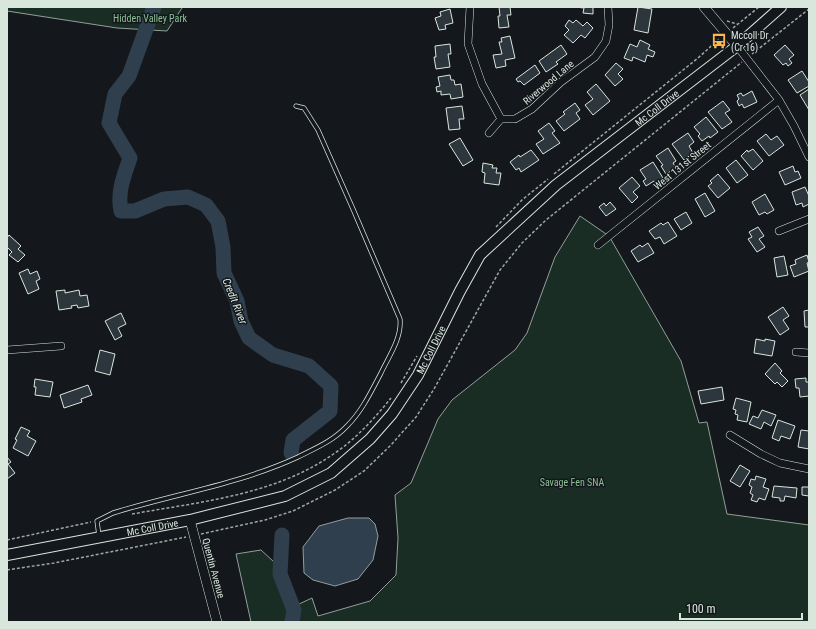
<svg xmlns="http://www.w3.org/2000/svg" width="816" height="629" viewBox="0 0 816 629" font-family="'Roboto Condensed',sans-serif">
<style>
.green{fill:#1a2d24;stroke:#939e99}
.water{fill:#2f3f4d;stroke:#939e99}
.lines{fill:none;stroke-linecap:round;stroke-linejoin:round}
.river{stroke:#2f3f4d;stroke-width:15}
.building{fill:#2c363c;stroke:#d8e6dc}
.service-casing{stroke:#d8e6dc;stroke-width:5}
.minor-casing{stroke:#d8e6dc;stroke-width:8}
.tertiary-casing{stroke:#d8e6dc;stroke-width:10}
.secondary-casing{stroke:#d8e6dc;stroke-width:12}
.path{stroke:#9da8a2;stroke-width:1.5;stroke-dasharray:3 2;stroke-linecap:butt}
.service{stroke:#14181c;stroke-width:3.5}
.minor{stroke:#14181c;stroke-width:7}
.tertiary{stroke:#14181c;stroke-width:9}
.secondary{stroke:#14181c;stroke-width:10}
.labels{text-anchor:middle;stroke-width:3;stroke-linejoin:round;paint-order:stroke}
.park-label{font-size:10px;fill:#8ac095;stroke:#14181c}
.poi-label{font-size:10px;fill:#d8e6dc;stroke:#14181c;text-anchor:start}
.street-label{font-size:10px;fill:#d8e6dc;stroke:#14181c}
.water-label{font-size:11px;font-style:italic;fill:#d8e6dc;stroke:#14181c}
</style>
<rect width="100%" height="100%" fill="#14181c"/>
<path class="green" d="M7,7h175v1l-15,23 -50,-3 -110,-17z
M580,216l29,20 72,125 18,62 8,-1 20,92 82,11v97h-558l-15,-68 25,-4 25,23 -4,12 15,20 15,-7 6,18 52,-15 26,-26 2,-37 -3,-43 16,-12 27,-64 14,-19 63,-50 12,-17 28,-76z"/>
<path class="water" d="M348,518h21l6,6 3,12 -5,24 -15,19 -23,7 -22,-6 -9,-7 -1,-26 16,-21z"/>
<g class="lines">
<path class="river" d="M154,7l-25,69 -14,18 -6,29 21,35c-6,18 -13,34 -9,53h14l29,-12 24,-2 18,8 12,16 5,26 1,26 13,28 4,20 8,17 24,17 36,11 22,20 -1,25 -37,29 -2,13
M282,535l-2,39 14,36 -2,12"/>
</g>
<path class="building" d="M499,7h11l1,8h-4l2,12 -10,1 -1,-12h2z
M575,7h18v7l-10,-1 1,-5z
M638,7l14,2 -4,24 -14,-3z
M450,9l3,14 -8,2 1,4 -7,1 -4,-12 6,-2 -1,-4z
M569,20l4,3 3,-3 7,6 4,-4 6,6 -8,10 -4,-3 -8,8 -9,-8 5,-5 -4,-4z
M510,36l5,22 -10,2 1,6 -10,2 -3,-13 9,-1 -3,-12h3l-1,-4z
M640,40l10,5 -2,4 7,3 -2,5 -6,-2 -2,7 -12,-5 -1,4 -8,-3 6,-14 7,3z
M450,44l1,10h-3l2,13 -14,2 -2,-12h2l-1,-11z
M561,45l6,9 -11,8 2,2 -12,8 -7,-11z
M785,45l9,10 -5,4 3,4 -4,3 -2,-3 -3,2 -9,-10z
M616,63l7,6 -5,5 5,5 -8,7 -10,-11z
M535,65l5,8 -16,12 -4,-4 -2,1 -2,-3z
M802,71l7,11v4l-12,7 -9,-13z
M450,75l1,5h3l1,5 6,-1 2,13 -12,2 -1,-5 -9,1v-4l-4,1 -1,-5 4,-1 -2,-9z
M596,84l14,17 -17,14 -8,-10 8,-6 -6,-7z
M809,89v21l-9,-15z
M752,91l5,11 -13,6 -2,-4 -3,2 -2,-5 2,-2 -2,-4 4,-2 2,3z
M723,101l7,9 -5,3 7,9 -10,7 -14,-17z
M575,103l5,7 -4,3 4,6 -16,12 -8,-10 9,-7 -2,-2z
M462,106l2,13h-5l1,10 -11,1 -3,-22z
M706,117l12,15 -8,6 -1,-2 -7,5 -4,-5 2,-2 -6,-7z
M549,123l6,8 -3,2 8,10 -17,11 -7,-10 8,-5 -6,-8z
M688,133l6,9 -5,4 4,7 -9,7 -12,-16z
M766,134l5,6 6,-4 7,9 -15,11 -12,-15z
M460,138l13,22 -10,6 -14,-22z
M668,148l8,13 -3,2 3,5 -10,6 -5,-8 2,-1 -7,-9z
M753,149l10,12 -10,9 -12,-14 6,-6 1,2z
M531,150l8,10 -18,12 -2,-4 -3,2 -6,-8 9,-7 1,2z
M736,160l12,15 -11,8 -11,-15z
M653,162l10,16 -8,5 -1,-2 -8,5 -3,-5 3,-2 -6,-9z
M483,163l10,2 -1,3h5l-1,5h5l-2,12 -15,-2 1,-10 -3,-1z
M793,166l2,6 3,-1 3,7 -16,7 -6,-13z
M718,174l12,14 -12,10 -10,-12 4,-3 -2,-2z
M632,177l8,9 -7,6 5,5 -6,6 -13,-15z
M805,187l4,9v8l-6,3 -1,-4 -6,2 -4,-13z
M705,193l10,18 -10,6 -10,-18z
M765,194l9,16 -7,4 -2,-2 -6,3 -7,-13z
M610,202l6,7 -10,7 -7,-9 5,-4 2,3z
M686,212l6,11 -11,7 -7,-11z
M668,222l9,14 -13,8 -4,-7 -5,2 -6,-8 12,-8 2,2z
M758,227l6,9 -5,3 6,8 -8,5 -9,-13 4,-2 -3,-5z
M9,235l12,11 -3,3 7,6 -7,7 -9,-7 3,-3 -5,-5v-9z
M648,243l6,10 -16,9 -7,-11 9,-6 2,2z
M807,255l2,7 -2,1 2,8 -15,6 -4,-11 6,-2 -1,-4z
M784,256l4,19 -11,2 -3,-19z
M28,269l2,5 7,-3 3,8 -4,2 3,8 -11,5 -9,-21z
M65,290v3l14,-3 1,6 7,-1 2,11 -11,2 -1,-3 -6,1 1,2 -13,2 -3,-19z
M783,307l6,9 -6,4 6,9 -9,6 -12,-18z
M809,310v17h-4l-1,-16z
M121,313l5,11 -8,4 4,8 -7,4 -10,-19z
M756,339l9,2v-2l10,2 -3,15 -18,-3z
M100,350l15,4 -5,21 -15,-4z
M775,363l7,8 -2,2 8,8 -6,6 -5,-5 -2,2 -10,-10z
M806,378v4h3v14l-9,1 -1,-9h-3l-1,-9z
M35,379l18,3 -3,15 -15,-2 1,-8h-2z
M88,385l4,10 -11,4 1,3 -18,6 -4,-13z
M722,387l2,13 -23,4 -3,-13z
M736,398l15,4 -4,20 -10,-2 1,-5 -3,-1 1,-4 -3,-1z
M762,410l14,5 -5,11 -7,-4 -3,7 -12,-5 4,-8 5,2z
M778,420l17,6 -5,13 -9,-3 -2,5 -7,-3z
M21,427l9,4 -3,5 9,5 -8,15 -15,-8 4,-8 -2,-1z
M801,430l8,1v18l-11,-2z
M7,457l4,5 -3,2 7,9 -8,6z
M740,465l10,6 -10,16 -10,-6z
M756,476l10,3 -3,8 6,2 -4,11 -6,-2 -2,4 -6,-2 2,-5 -3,-2 2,-6 -3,-2 2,-6 4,1z
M774,486l23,2 -1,10 -11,-2 -1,5h-4v-3l-8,-1z
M802,487h7v23v-14l-7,-1z"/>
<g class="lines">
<defs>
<path id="service" d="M99,536l-2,-15 16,-8c61,-19 127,-29 185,-56 18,-9 35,-16 49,-31 15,-15 24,-34 34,-53 8,-17 21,-35 19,-54l-47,-110 -35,-79 -14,-22 -8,-2"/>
<path id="minor" d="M470,7l-2,37 14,40 19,35
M737,46l42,54 15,26 15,31
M489,133l12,-14h14l17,-10 29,-27 34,-25 11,-16 3,-16 -1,-18
M779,231l30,-12
M598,245l181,-145
M7,350l54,-4
M796,352l13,1
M730,435l31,19 19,9 29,6"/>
<path id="tertiary" d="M704,7l33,39
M190,520l27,102"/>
<g id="secondary">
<path id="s1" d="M7,555l183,-35 95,-24 46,-23 39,-34 22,-25 26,-39 42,-84 20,-36 76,-70 181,-139 44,-39"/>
</g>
</defs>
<use href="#service" class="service-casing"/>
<use href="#minor" class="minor-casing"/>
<use href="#tertiary" class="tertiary-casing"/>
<use href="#secondary" class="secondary-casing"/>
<path class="path" d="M727,21l10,3
M733,28l26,-21
M752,54l57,-45
M554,174l144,-116 21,-19
M496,227l26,-27 26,-21
M401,383l16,-27
M132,514c68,-12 142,-19 200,-59 23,-15 42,-36 59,-57
M201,534l64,-14 28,-9 42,-21 29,-19 27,-26 25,-28 18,-28 66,-119 22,-27 24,-23 196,-158
M7,540l84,-18
M7,570l47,-7 132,-26"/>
<use href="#service" class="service"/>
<use href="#minor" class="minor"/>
<use href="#tertiary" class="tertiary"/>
<use href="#secondary" class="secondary"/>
</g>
<defs>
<symbol id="bus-bare" viewBox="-9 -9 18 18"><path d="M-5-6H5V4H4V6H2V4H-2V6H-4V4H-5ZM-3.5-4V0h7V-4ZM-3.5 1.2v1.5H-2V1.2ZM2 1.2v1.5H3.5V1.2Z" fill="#ffb74d" stroke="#14181c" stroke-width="2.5" paint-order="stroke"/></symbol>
</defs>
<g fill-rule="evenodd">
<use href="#bus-bare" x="708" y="30" width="22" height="22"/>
</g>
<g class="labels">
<g class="park-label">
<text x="150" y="22">Hidden Valley Park</text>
<text x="572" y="486">Savage Fen SNA</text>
</g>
<g class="poi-label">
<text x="731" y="39">Mccoll Dr<tspan x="731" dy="12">(Cr 16)</tspan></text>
</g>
<g class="street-label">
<text transform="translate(548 82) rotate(-40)" y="4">Riverwood Lane</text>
<text dy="4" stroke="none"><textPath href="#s1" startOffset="833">Mc Coll Drive</textPath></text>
<text transform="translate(682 165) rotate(-39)" y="4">West 131st Street</text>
<text dy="4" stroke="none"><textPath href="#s1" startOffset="496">Mc Coll Drive</textPath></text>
<text dy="4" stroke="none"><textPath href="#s1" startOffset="148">Mc Coll Drive</textPath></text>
<text transform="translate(214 568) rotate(75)" y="4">Quentin Avenue</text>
</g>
<g class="water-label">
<text transform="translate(235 301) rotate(68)" y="4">Credit River</text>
</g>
</g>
<rect width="816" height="629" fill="none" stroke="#d8e6dc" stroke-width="16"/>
<path d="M680 613v6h122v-6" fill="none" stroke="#d8e6dc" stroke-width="2"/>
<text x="686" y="613" font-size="12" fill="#d8e6dc" stroke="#14181c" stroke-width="3" paint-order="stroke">100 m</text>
</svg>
